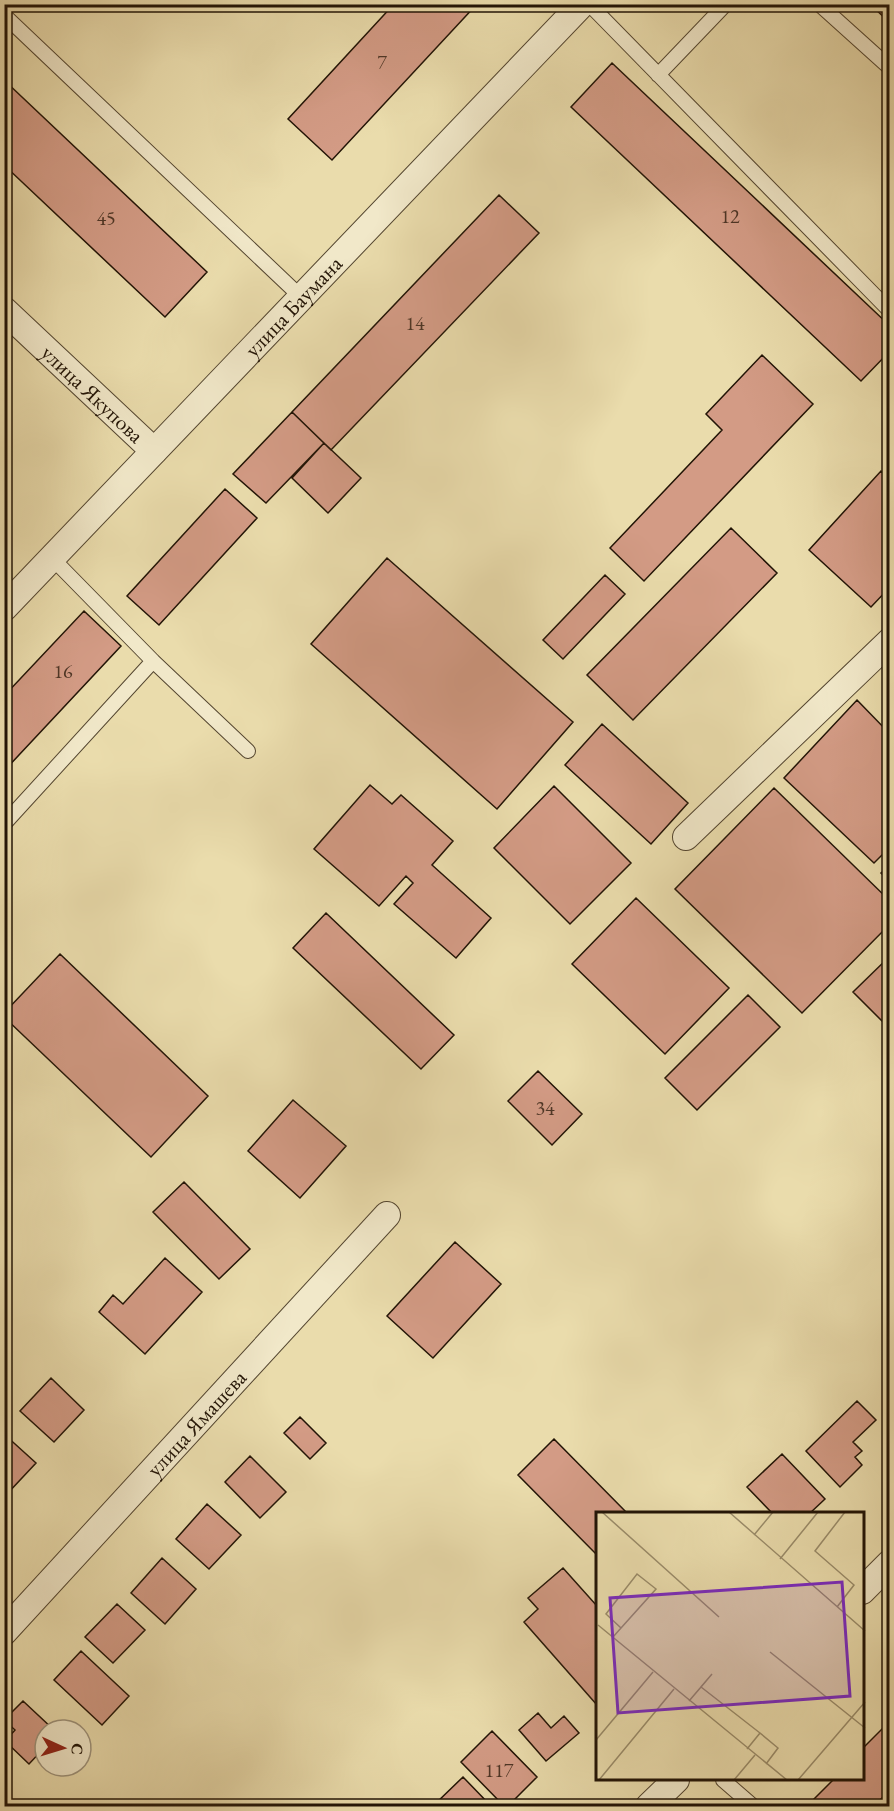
<svg xmlns="http://www.w3.org/2000/svg" width="894" height="1811" viewBox="0 0 894 1811" font-family="'EB Garamond',serif">
<style>
.building{fill:#d39b85;stroke:#221406;stroke-width:1.5}
.lines{fill:none;stroke-linecap:round;stroke-linejoin:round}
.service-casing{stroke:#544630;stroke-width:16}
.minor-casing{stroke:#544630;stroke-width:28}
.service{stroke:#f1e8c9;stroke-width:14}
.minor{stroke:#f1e8c9;stroke-width:26}
.labels{text-anchor:middle;stroke-width:4.5;stroke-linejoin:round;paint-order:stroke}
.number-label{font-size:20px;fill:#4e3626}
.street-label{font-size:22px;fill:#221406;stroke:#f1e8c9}
.inset-road{fill:none;stroke:#9a8c6a;stroke-width:1.5}
.view{fill:#7b2cbf;fill-opacity:0.15;stroke:#7b2cbf;stroke-width:3}
.inset-edge{fill:none;stroke:#221406;stroke-width:3}
</style>
<rect width="100%" height="100%" fill="#eadcac"/>
<filter id="stains"><feTurbulence type="fractalNoise" baseFrequency=".00333" numOctaves="4"/><feColorMatrix values="0 0 0 0 .2 0 0 0 0 .09 0 0 0 0 .02 0 0 0 .5 -.17"/></filter>
<radialGradient id="worn" r=".72"><stop offset=".6" stop-color="#630" stop-opacity="0"/><stop offset="1" stop-color="#630" stop-opacity=".3"/></radialGradient>
<path class="building" d="M394,4h83l-145,156 -44,-41z
M870,4h20v19z
M612,63l278,263v25l-29,30 -290,-274z
M4,80l203,192 -42,45 -161,-152z
M499,195l40,38 -208,217 -39,-38z
M762,355l51,49 -169,177 -34,-33 112,-118 -16,-16z
M292,412l32,31 -58,60 -33,-29z
M324,443l37,35 -33,35 -36,-35z
M881,471l9,8v108l-19,20 -62,-57z
M225,489l32,29 -98,107 -32,-29z
M731,528l46,45 -144,147 -46,-45z
M387,558l186,164 -76,87 -186,-165z
M605,575l20,19 -62,65 -20,-19z
M84,611l37,35 -117,125v-75z
M857,700l33,34v113l-16,16 -90,-85z
M602,724l86,79 -37,41 -86,-79z
M370,785l22,19 9,-9 52,46 -21,24 59,53 -35,40 -62,-54 19,-21 -7,-7 -27,30 -65,-57z
M554,786l77,77 -61,61 -76,-76z
M774,788l116,113v23l-88,89 -127,-124z
M890,865v17l-9,-9z
M636,898l93,90 -64,66 -93,-90z
M326,913l128,122 -33,34 -128,-121z
M60,954l148,142 -57,61 -147,-140v-4z
M890,956v73l-37,-37z
M748,995l32,32 -83,83 -32,-32z
M538,1071l44,43 -30,31 -44,-44z
M293,1100l53,46 -46,52 -52,-47z
M184,1182l66,67 -31,30 -66,-67z
M455,1242l46,42 -68,74 -46,-42z
M165,1258l37,34 -57,62 -46,-42 14,-17 10,9z
M51,1378l33,32 -30,32 -34,-31z
M857,1401l19,19 -23,22 9,9 -7,6 7,8 -22,22 -34,-36z
M300,1417l26,26 -16,16 -26,-26z
M4,1434l32,29 -30,32 -2,-1z
M554,1439l74,75h-31v41l-79,-80z
M782,1454l43,45 -16,15h-36l-26,-27z
M250,1456l36,36 -26,26 -35,-36z
M207,1504l34,31 -32,34 -33,-30z
M162,1558l34,31 -31,35 -34,-31z
M563,1568l34,38v99l-73,-83 14,-13 -10,-11z
M117,1604l28,26 -32,33 -28,-26z
M81,1651l48,45 -27,29 -48,-45z
M23,1701l31,29h-9v17l-16,17 -24,-23 10,-11 -11,-10z
M538,1713l13,15 13,-12 15,17 -33,28 -27,-31z
M890,1721v69l-16,16h-67l26,-26h29v-31z
M492,1731l45,46 -29,29h-4l-43,-44z
M463,1777l28,29h-58z"/>
<g class="lines">
<defs>
<path id="service" d="M589,4l301,307
M819,4l71,64
M4,15l297,282
M658,75l68,-71
M52,558l101,103
M4,824l149,-163 95,90
M723,1780l30,26"/>
<g id="minor">
<path id="s1" d="M4,310l150,141"/>
<path id="s2" d="M4,608l578,-604"/>
<path d="M686,837l204,-196"/>
<path d="M862,1591l28,-28"/>
<path id="s3" d="M4,1632l383,-417"/>
<path d="M649,1806l27,-26"/>
</g>
</defs>
<use href="#service" class="service-casing"/>
<use href="#minor" class="minor-casing"/>
<use href="#service" class="service"/>
<use href="#minor" class="minor"/>
</g>
<g class="labels">
<g class="number-label">
<text x="382" y="69">7</text>
<text x="730" y="223">12</text>
<text x="106" y="225">45</text>
<text x="415" y="330">14</text>
<text x="63" y="678">16</text>
<text x="545" y="1115">34</text>
<text x="499" y="1777">117</text>
</g>
<g class="street-label">
<text dy="8" stroke="none"><textPath href="#s2" startOffset="418">улица Баумана</textPath></text>
<text dy="8" stroke="none"><textPath href="#s1" startOffset="122">улица Якупова</textPath></text>
<text dy="8" stroke="none"><textPath href="#s3" startOffset="284">улица Ямашева</textPath></text>
</g>
</g>
<g transform="translate(596 1512)">
<rect width="268" height="268" fill="#eadcac"/>
<path class="inset-road" d="M6,0l117,105M133,0l136,119M158,23l19,-23M184,47l38,-47M241,95l17,-22 -39,-34 30,-39M2,113l189,155M17,125l8,-9 35,-39 -19,-15 -31,40 15,14M174,140l95,76M116,162l-11,13 59,46 -13,16M93,189l12,-14M164,221l18,15 -12,16M0,228l57,-68M3,268l75,-91M138,268l21,-25M202,268l67,-78"/>
<path class="view" d="M246,70l8,114 -232,17 -8,-115z"/>
<rect width="268" height="268" class="inset-edge"/>
</g>
<rect width="894" height="1811" fill="none" stroke="#eadcac" stroke-width="24"/>
<rect x="6" y="6" width="882" height="1799" fill="none" stroke="#221406" stroke-width="3"/>
<rect x="12" y="12" width="870" height="1787" fill="none" stroke="#221406" stroke-width="1.5"/>
<g transform="translate(63 1748) rotate(94)"><circle r="28" fill="#f1e8c9" stroke="#9e937b" stroke-width="1.5"/>
<path d="M0-4.5L10 22L0 15L-10 22Z" fill="#8f2418"/>
<text y="-9" font-size="16" font-weight="bold" text-anchor="middle" fill="#221406">С</text>
</g>
<rect width="100%" height="100%" filter="url(#stains)"/>
<rect width="100%" height="100%" fill="url(#worn)"/>
</svg>
